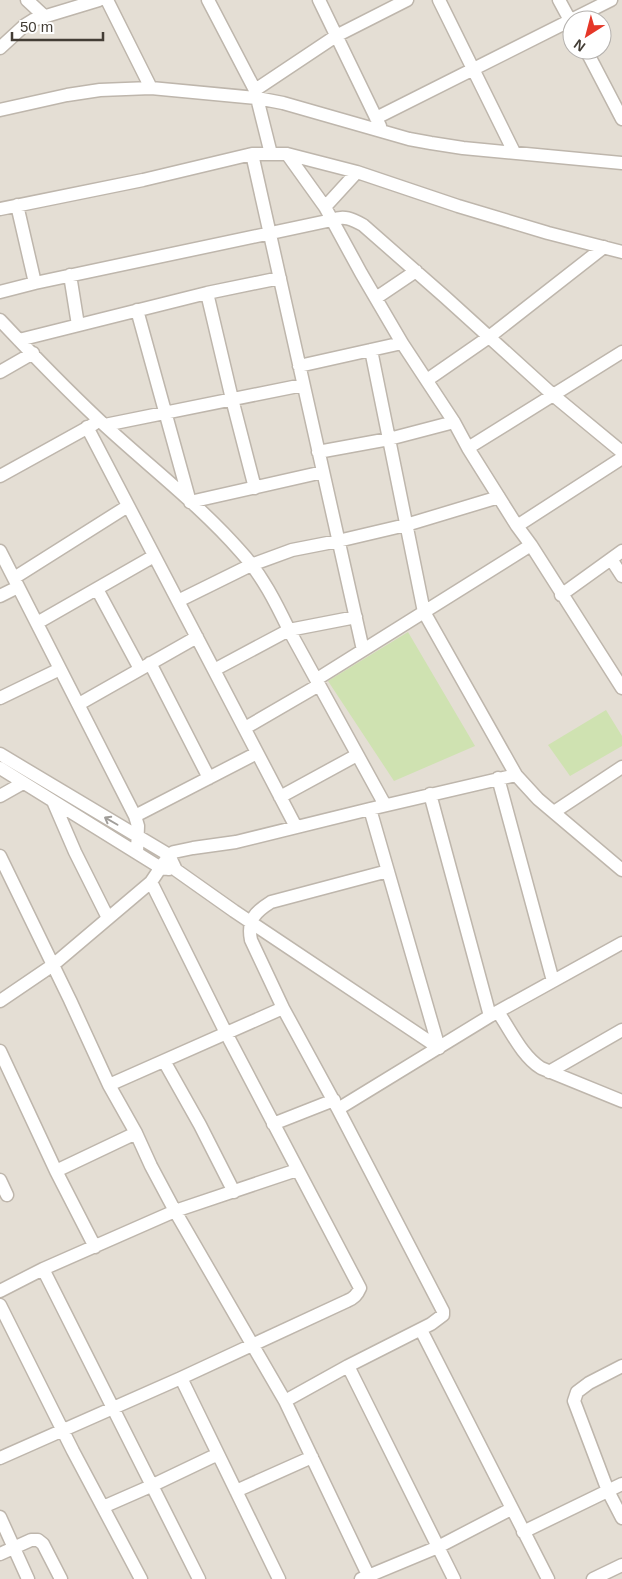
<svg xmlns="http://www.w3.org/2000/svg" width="622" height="1579" viewBox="0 0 622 1579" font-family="Arial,sans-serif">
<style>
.residential{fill:#e4ded4;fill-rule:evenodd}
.garden{fill:#cfe2b1}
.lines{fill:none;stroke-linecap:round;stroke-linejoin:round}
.minor-casing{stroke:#beb6ac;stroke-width:15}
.minor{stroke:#fff;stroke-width:12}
.oneway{stroke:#a19e9a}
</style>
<rect width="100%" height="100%" fill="#f1ede5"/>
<path class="residential" d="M0,0h622v1579h-622zM572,20h30v30h-30z"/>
<path class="garden" d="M408,632l67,114 -81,35 -66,-100z
M606,710l16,26v10l-52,30 -22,-31z"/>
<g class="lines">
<defs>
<path id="minor" d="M27,0l16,15
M107,0l44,88
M208,0l47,90 16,64
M319,0l61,126
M439,0l75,152
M559,0l13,24
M0,48l25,-23 8,-5 66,-20
M586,50l36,69
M255,90l81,-54 71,-36
M0,110l67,-15 33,-5 51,-2 106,10 26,5 126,36 22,4 32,5 159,15
M376,118l235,-118
M252,154l111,496
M287,154l38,53 36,66 41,70 52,79 14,26 49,78 14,19 91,143
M17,205l18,78
M325,207l32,-35
M0,209l143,-29 109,-26h35l70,18 101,34 90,27 74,19
M70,275l8,50
M0,292l35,-9 297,-63c12,-5 20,-1 31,5l82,72 108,98 69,57
M207,293l25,106 23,89
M376,298l40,-27
M137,310l53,192 133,-30
M0,320c32,34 65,68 99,100 47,44 100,84 142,132 21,23 35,51 48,78l96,175
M19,340l188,-47 73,-15
M371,350l53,262 92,163 22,24 84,71
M299,366l103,-23
M0,372l33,-19
M427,380l62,-43 115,-90
M105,425l198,-40
M87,427l209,400
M468,448l154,-96
M318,452l71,-13 65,-17
M0,476l94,-52
M517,526l105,-68
M0,551l135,265 3,10 -1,27
M611,559l11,17
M14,578l114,-72
M97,589l43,80
M561,595l61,-44
M0,596l18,-9
M178,601l73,-36 41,-15 46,-9 68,-16 93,-28
M37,623l117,-67
M150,663l59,115
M214,670l75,-40 67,-13
M317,679l214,-134
M0,698l60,-29
M79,704l118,-67
M245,728l74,-43
M0,754l169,101 7,15 58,41 205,137
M0,768l161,100 8,1
M498,778l55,203
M430,794l60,222
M0,796l23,-13
M280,797l77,-42
M53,801l22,51 33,66
M370,809l69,239
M554,812l68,-45
M135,816l122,-63
M0,856l70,144 39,85 27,48 15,33 24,45 110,190 85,178
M0,1001l53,-36 98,-83 18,-27 5,-3 19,-4 43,-6 134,-33 146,-34
M498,1012c13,19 24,44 43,56l81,33
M0,1051l56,120 39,76
M164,1061l36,64 34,67
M549,1072l73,-42
M109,1085l174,-77
M338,1109l152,-93 132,-73
M273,1124l61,-24
M56,1171l80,-38
M0,1180l7,15
M43,1269l156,310
M0,1291l43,-22 132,-58 122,-41
M0,1305l73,146 68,128
M421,1330l127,249
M348,1366l106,213
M622,1366l-33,17 -12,9 -3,9 34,90 14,27
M181,1378l98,201
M285,1401l63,-35 83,-42 12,-9v-4l-105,-202 -55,-101 -32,-68c-4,-20 4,-28 20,-38l117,-31
M0,1458l181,-80 166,-77c7,-3 10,-6 13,-13l-134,-255 -75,-151
M236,1491l76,-34
M103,1507l48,-21 67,-32
M0,1517l28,62
M523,1532l99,-48
M0,1554l31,-14h7l5,4 18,35
M361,1579l77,-32 73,-38
M593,1579l29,-14"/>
</defs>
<use href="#minor" class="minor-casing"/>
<use href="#minor" class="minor"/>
</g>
<defs><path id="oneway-shaft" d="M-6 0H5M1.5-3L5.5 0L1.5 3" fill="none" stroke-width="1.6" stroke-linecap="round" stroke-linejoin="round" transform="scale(1.25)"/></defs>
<use class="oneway" href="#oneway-shaft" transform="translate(111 821) rotate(-150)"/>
<g transform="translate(587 35) rotate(216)"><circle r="24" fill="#ffffff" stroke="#b4b1ae"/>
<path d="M0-4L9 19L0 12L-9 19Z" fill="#e53728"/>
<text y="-8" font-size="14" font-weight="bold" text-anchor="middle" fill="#433d35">N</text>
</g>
<path d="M12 32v8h91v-8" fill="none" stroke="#433d35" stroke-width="2.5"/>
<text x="20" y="32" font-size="15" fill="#433d35" stroke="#ffffff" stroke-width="4" paint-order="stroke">50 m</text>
</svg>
